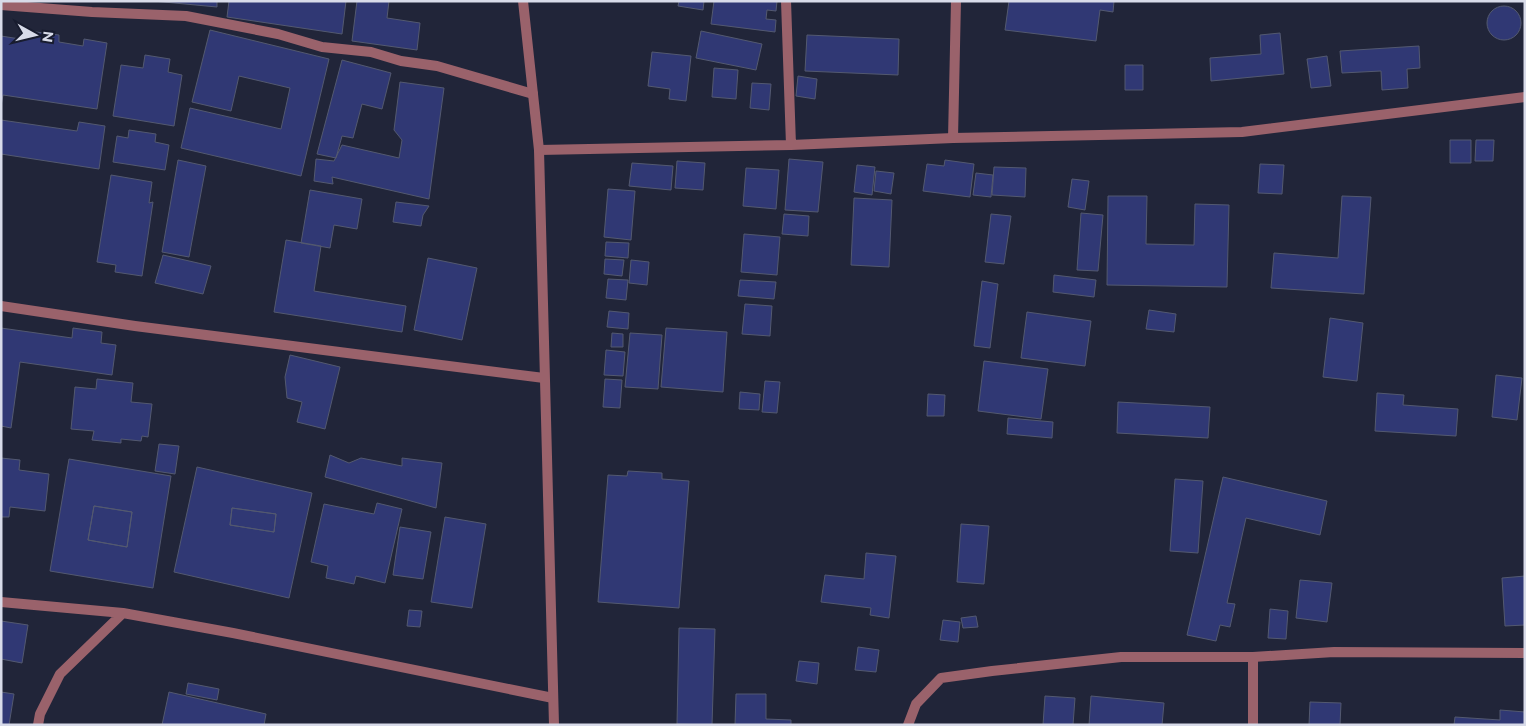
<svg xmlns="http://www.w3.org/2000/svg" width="1526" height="726" viewBox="0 0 1526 726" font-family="Montserrat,sans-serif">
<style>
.building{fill:#303874;stroke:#535970;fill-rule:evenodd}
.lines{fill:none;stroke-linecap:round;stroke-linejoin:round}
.minor{stroke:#9a626b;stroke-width:10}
.tertiary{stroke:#9a626b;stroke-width:10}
</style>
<rect width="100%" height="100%" fill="#212539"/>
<path class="building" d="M153,1h64v6z
M229,1h117l-4,33 -115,-17z
M357,1h32l-2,17 33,5 -3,27 -65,-9z
M679,1h25l-1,9 -25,-4z
M714,1h63l-1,10 -9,-1 -1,9 10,1 -1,12 -64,-8z
M1009,1h105l-1,11 -13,-2 -4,31 -91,-11z
M1487 23a17 17 0 1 1 34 0a17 17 0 1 1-34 0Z
M21,30l38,5v7l24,4 1,-7 23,4 -10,66 -94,-14 -2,11v-70l19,3z
M210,30l119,29 -28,117 -120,-28 9,-40 91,21 9,-41 -51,-12 -8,35 -39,-9z
M701,31l61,13 -6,26 -60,-12z
M1280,33l4,41 -73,7 -1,-23 51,-4 -1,-19z
M807,35l92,4 -1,36 -93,-4z
M1419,46l1,22 -13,1 1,19 -26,2 -1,-19 -39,2 -2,-22z
M652,52l39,4 -5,45 -17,-2 1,-10 -22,-3z
M145,55l25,4 -2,13 14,3 -8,51 -61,-10 8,-51 22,3z
M1327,56l4,30 -20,2 -4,-29z
M342,60l49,13 -9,36 -20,-5 -9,34 -11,-2 -6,22 -19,-4z
M1125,65h18v25h-18z
M714,68l24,2 -2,29 -24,-2z
M798,76l19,3 -2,20 -19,-3z
M400,82l44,6 -15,111 -97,-22 1,7 -19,-3 2,-22 18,2 8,-16 57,13 3,-18 -8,-10z
M752,83l19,1 -2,26 -19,-2z
M1,120l76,11 2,-9 26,4 -6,43 -98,-15z
M129,130l27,4 -1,8 14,3 -4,25 -52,-8 4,-26 11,2z
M1450,140h21v23h-21z
M1476,140h18l-1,21h-18z
M789,159l34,3 -5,50 -33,-2z
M178,160l28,6 -17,91 -27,-5z
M945,160l29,4 -4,33 -47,-6 4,-27 17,2z
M677,161l28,2 -2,27 -28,-2z
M632,163l41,3 -2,24 -42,-4z
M1260,164l24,1 -2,29 -24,-1z
M857,165l18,2 -3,28 -18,-3z
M994,167l32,1 -1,29 -33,-2z
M746,168l33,2 -3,39 -33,-3z
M876,171l18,2 -3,21 -17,-3z
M976,173l17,2 -2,22 -18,-2z
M111,175l41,7 -3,21 4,-1 -11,74 -27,-4 1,-7 -19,-3z
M1072,179l17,2 -4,29 -17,-3z
M608,189l27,2 -4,49 -27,-3z
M310,190l52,9 -5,30 -23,-4 -4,23 -29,-5z
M1108,196h39l-1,48 48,1 1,-41 34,1 -2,82 -120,-2z
M1342,196l29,1 -7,97 -93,-6 3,-35 64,5z
M854,198l38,2 -3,67 -38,-2z
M396,202l33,4 -6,9 -2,11 -28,-4z
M1081,213l22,2 -5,56 -21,-1z
M784,214l25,2 -1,20 -26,-2z
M991,214l20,2 -7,48 -19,-2z
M744,234l36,3 -3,38 -36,-3z
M286,240l35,6 -7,45 92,15 -4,26 -128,-20z
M606,242l23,1 -1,15 -23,-2z
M163,255l48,11 -8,28 -48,-11z
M428,258l49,10 -15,72 -48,-10z
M605,259l19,1 -2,16 -18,-2z
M631,260l18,2 -2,23 -18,-2z
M1054,275l42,5 -2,17 -41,-5z
M608,279l20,1 -2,20 -20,-2z
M740,280l36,2 -2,17 -36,-3z
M982,281l16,3 -8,64 -16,-2z
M745,304l27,2 -2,30 -28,-2z
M1149,310l27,4 -2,18 -28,-3z
M609,311l20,2 -1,16 -21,-2z
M1027,312l64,9 -6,45 -64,-8z
M1330,318l33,5 -6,58 -34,-4z
M1,328l71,10 1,-10 29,4 -1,11 15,2 -4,30 -92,-13 -9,66 -10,-2z
M666,328l61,4 -4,60 -62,-5z
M612,333l11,1v13h-12z
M630,333l32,2 -4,54 -33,-2z
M606,350l19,2 -2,24 -19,-1z
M290,355l50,12 -15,62 -28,-7 5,-20 -15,-4 -2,-21z
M984,361l64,8 -7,50 -63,-8z
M1496,375l26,3 -5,42 -25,-3z
M97,379l36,4 -2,19 21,2 -4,33 -6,-1 -1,5 -20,-2v4l-29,-3 2,-9 -23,-2 4,-42 21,2z
M605,379l17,1 -2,28 -17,-1z
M765,381l15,1 -3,31 -15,-1z
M740,392l20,2 -1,16 -20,-1z
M1377,393l27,2 -1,10 55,4 -2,27 -81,-5z
M928,394l17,1 -1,21h-17z
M1118,402l92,5 -2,31 -91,-5z
M1008,418l45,4 -1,16 -45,-4z
M159,444l20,2 -4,28 -20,-3z
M330,455l19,8 12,-5 41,8v-8l40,5 -6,45 -111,-31z
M1,458l19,2 -1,10 30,4 -4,37 -35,-4 -1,10h-8z
M69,459l102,17 -18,112 -103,-17zM94,506l38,6 -5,35 -39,-7z
M197,467l115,26 -23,105 -115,-26zM232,508l44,6 -2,18 -44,-7z
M628,471l34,2v6l27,2 -10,127 -81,-6 10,-127 19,1z
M1223,477l104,24 -7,34 -74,-17 -19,85 8,1 -5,23 -10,-2 -4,16 -29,-6z
M1175,479l28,2 -5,72 -28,-2z
M377,503l25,6 -17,74 -29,-7 -2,8 -28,-6 2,-12 -17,-4 13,-58 50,10z
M94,506l38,6 -5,35 -39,-7z
M232,508l44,6 -2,18 -44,-7z
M445,517l41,7 -14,84 -41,-6z
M961,524l28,2 -5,58 -27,-2z
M400,527l31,5 -8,47 -30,-4z
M866,553l30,3 -7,62 -19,-3 1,-7 -50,-6 4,-27 39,4z
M1525,576v49l-20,1 -3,-48z
M1300,580l32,3 -5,39 -31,-4z
M1270,609l18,2 -2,28 -18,-1z
M409,610l13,1 -2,16 -13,-1z
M976,616l2,11 -15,1 -2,-10z
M943,620l17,2 -2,20 -18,-2z
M1,621l27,4 -6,38 -21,-4z
M679,628l36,1 -3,96 -35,-1z
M858,647l21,3 -3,22 -21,-2z
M799,661l20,2 -2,21 -21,-3z
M188,683l31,6 -2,11 -31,-6z
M1,692l13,2 -5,31h-8z
M169,692l97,22 -2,11h-102z
M736,694h30v25l25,1v5h-56z
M1045,696l30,2 -2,27h-30z
M1091,696l73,7 -2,22h-73z
M1310,702l31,1 -1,22h-31z
M1500,710l25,2v13h-71l1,-8 45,3z"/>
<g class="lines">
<path class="minor" d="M786,1l5,144
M1,5l91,7 94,4 92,18 44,13 49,5 30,9 36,5 96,28
M953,138l3,-137
M539,150l252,-5 162,-7 289,-6 283,-35
M1,306l134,20 409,52
M1,602l122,11 110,20 320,65
M38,725l2,-11 20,-40 63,-61
M908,725l8,-21 25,-26 51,-7 129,-14h132l81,-5 191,1
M1253,725v-68"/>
<path class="tertiary" d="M523,1l16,149 15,575"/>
</g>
<rect width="1526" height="726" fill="none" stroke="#d8dbe9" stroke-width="5"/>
<g transform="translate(35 35) rotate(98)" stroke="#181c2f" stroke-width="4" paint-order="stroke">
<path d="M0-4L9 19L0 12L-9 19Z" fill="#d8dbe9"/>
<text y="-8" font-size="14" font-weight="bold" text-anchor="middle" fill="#d8dbe9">N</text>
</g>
</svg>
